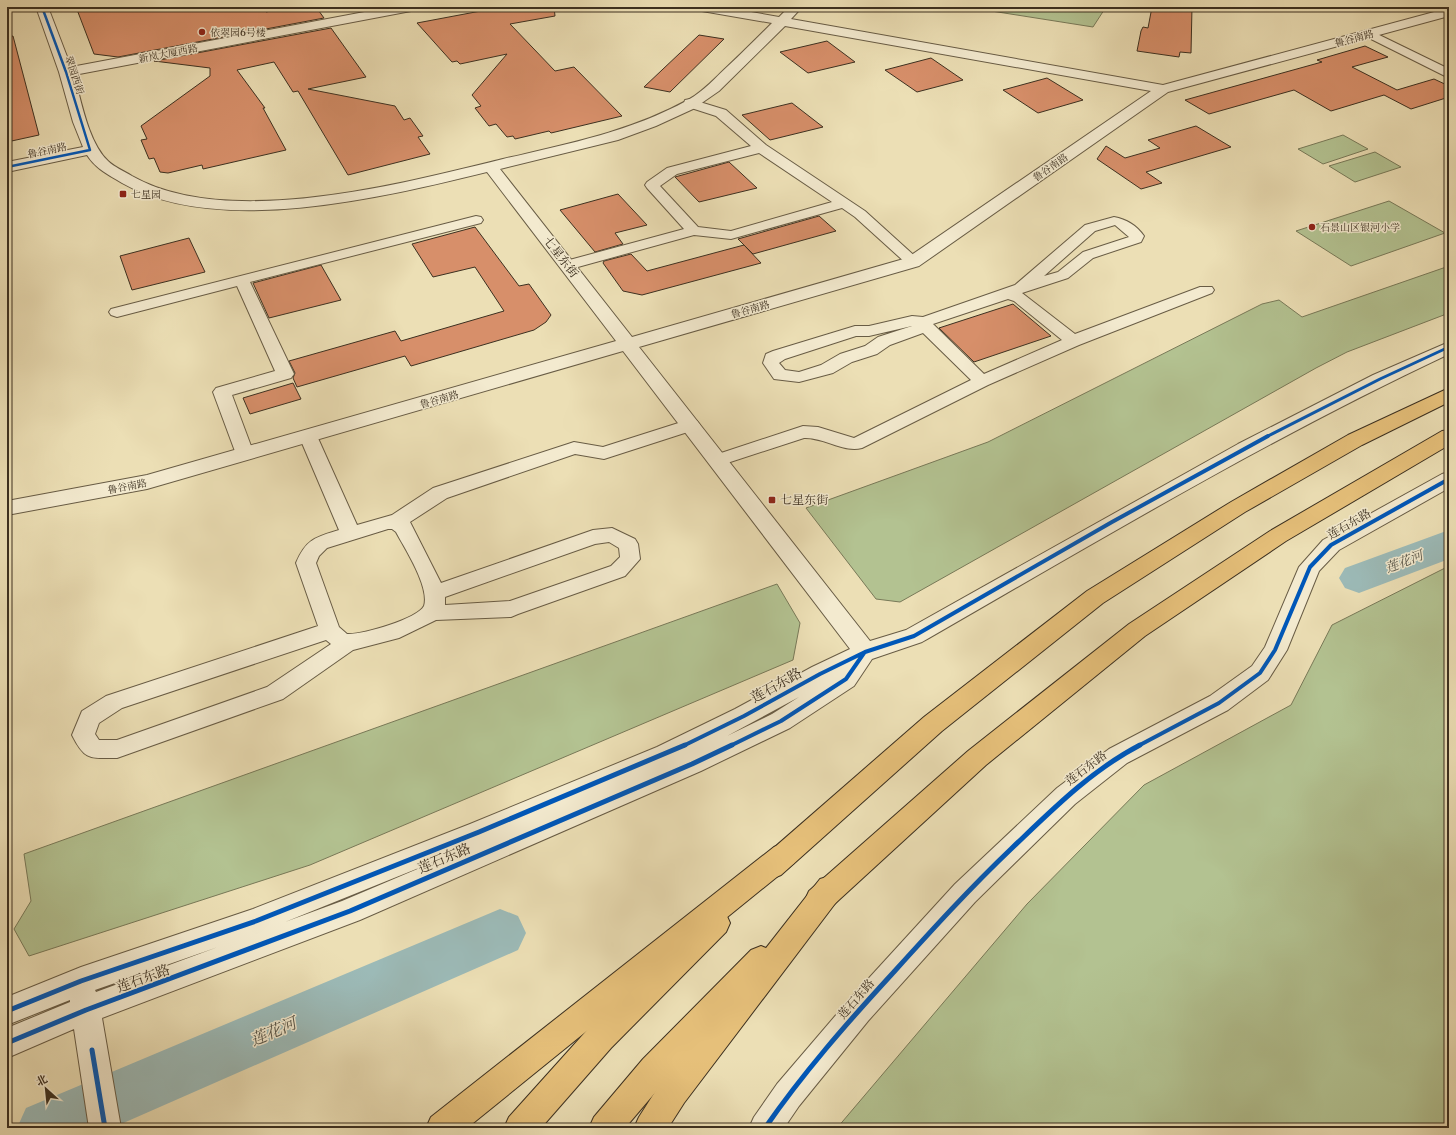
<svg xmlns="http://www.w3.org/2000/svg" width="1456" height="1135" viewBox="0 0 1456 1135" font-family="'Libre Caslon Text','Noto Serif SC',serif">
<style>
.green{fill:#b3c291;stroke:#787958}
.lines{fill:none;stroke-linecap:round;stroke-linejoin:round}
.river{fill:#9cbab7;fill-rule:evenodd}
.building{fill:#d78f6a;stroke:#3c3020}
.minor-casing{stroke:#685c45;stroke-width:2}
.tertiary-casing{stroke:#685c45;stroke-width:2}
.trunk-casing{stroke:#3c3020;stroke-width:2}
.motorway-casing{stroke:#3c3020;stroke-width:2}
.minor{fill:#f3eacf;fill-rule:evenodd}
.tertiary{fill:#f3eacf;fill-rule:evenodd}
.trunk{fill:#e6c07a;fill-rule:evenodd}
.motorway{fill:#e6c07a;fill-rule:evenodd}
.cycleway-far3-casing{stroke:#f3eacf;stroke-width:4}
.cycleway-far2-casing{stroke:#f3eacf;stroke-width:5}
.cycleway-far1-casing{stroke:#f3eacf;stroke-width:6}
.cycleway-casing{stroke:#f3eacf;stroke-width:8}
.cycleway-far3{stroke:#0057b8;stroke-width:2.5}
.cycleway-far2{stroke:#0057b8;stroke-width:3}
.cycleway-far1{stroke:#0057b8;stroke-width:4}
.cycleway{stroke:#0057b8;stroke-width:5}
.poi-dot{fill:#8f2418;stroke:#f3eacf;stroke-width:1.5}
.labels{text-anchor:middle;stroke-width:3;stroke-linejoin:round;paint-order:stroke}
.far-poi-label{font-size:10px;fill:#3c3020;stroke:#f3eacf;text-anchor:start}
.far-street-label{font-size:10px;fill:#3c3020;stroke:#f3eacf}
.street-label{font-size:12px;fill:#3c3020;stroke:#f3eacf}
.poi-label{font-size:12px;fill:#3c3020;stroke:#f3eacf;text-anchor:start}
.water-label{font-size:13px;font-style:italic;fill:#545246;stroke:#f3eacf}
.near-street-label{font-size:14px;fill:#3c3020;stroke:#f3eacf}
.near-water-label{font-size:16px;font-style:italic;fill:#545246;stroke:#f3eacf}
</style>
<rect width="100%" height="100%" fill="#ecdfb5"/>
<filter id="stains"><feTurbulence type="fractalNoise" baseFrequency=".005" numOctaves="4"/><feColorMatrix values="0 0 0 0 .2 0 0 0 0 .09 0 0 0 0 .02 0 0 0 .5 -.17"/></filter>
<radialGradient id="worn" r=".72"><stop offset=".6" stop-color="#630" stop-opacity="0"/><stop offset="1" stop-color="#630" stop-opacity=".3"/></radialGradient>
<path class="green" d="M966,7h140l-13,20z
M1343,135l25,14 -45,15 -25,-15z
M1375,152l26,15 -46,15 -26,-16z
M1389,201l56,32 -94,33 -55,-35z
M1449,266v47l-102,39 -31,16 -416,234 -24,-3 -70,-91 182,-66 274,-138 17,-4 23,17z
M1449,566v562h-612l190,-224 117,-119 147,-80 41,-80z
M777,584l23,39 -7,37 -483,205 -281,91 -15,-27 17,-28 -7,-47z"/>
<g class="lines">
<path class="river" d="M1449,530v29l-90,34 -14,-5 -6,-10 6,-10z
M500,909l18,7 8,17 -8,17 -406,178h-95l9,-20z"/>
</g>
<path class="building" d="M76,7h189l1,5 20,-4 3,3 27,-4 8,11 -206,39 -24,-3z
M502,7h52l1,9 -45,8 45,47 19,-4 48,49 -71,17 -2,-2 -34,8 -2,-3 -6,1 -11,-13 -7,2 -14,-18 6,-2 -9,-11 35,-41 -47,10 -3,-3 -5,1 -35,-39z
M1152,7h40l-1,46 -11,-1 -1,5 -42,-6 4,-20 2,-4 5,1z
M331,28l35,49 -58,12 87,17 9,14 6,-2 13,18 -5,1 12,17 -82,21 -50,-84 -5,1 -19,-30 -37,8 28,38h-2l23,42 -83,19 -1,-4 -34,8 -8,-1 -6,-14 -5,1 -8,-19 6,-1 -6,-13 69,-50v-8l-56,-7z
M699,35l25,4 -54,53 -26,-5z
M13,36l26,99 -32,7v-105z
M827,41l28,21 -47,11 -28,-21z
M1365,46l23,11 -36,10 45,23 37,-11 15,7v11l-38,12 -27,-14 -53,16 -37,-21 -85,24 -24,-14 137,-38 -5,-2z
M931,58l32,22 -46,12 -32,-22z
M1047,78l36,22 -45,13 -35,-23z
M792,103l31,24 -53,13 -28,-25z
M1196,126l35,21 -85,25 16,11 -21,6 -44,-30 9,-13 19,12 35,-10 -12,-8z
M729,162l28,26 -58,14 -24,-25z
M618,194l29,31 -32,8 8,11 -28,8 -35,-42z
M819,216l17,15 -83,23 -9,-9 17,18 -119,32 -19,-4 -20,-28 1,-2 27,-7 16,17 97,-26 -6,-6z
M475,227l44,59 10,-2 22,31 -5,7 -12,8 -123,36 -6,-10 -108,31 -4,-9 2,-5 -6,-12 106,-30 6,10 103,-30 -29,-44 -42,10 -21,-33z
M189,238l16,34 -73,18 -12,-34z
M321,265l20,35 -72,18 -16,-35z
M1013,304l38,32 -77,26 -35,-34z
M293,383l8,16 -51,15 -7,-16z"/>
<g class="lines">
<defs>
<path id="minor" d="M1369,30l80,39v9l-84,-42 -2,-2 2,-2z
M690,99l36,11 40,35 99,66 53,48 3,3 -3,3h-10l-53,-48 -13,-9 -111,31 -37,-4 -127,35 -5,-2 -3,-3 3,-3 122,-33 -37,-41 -2,-3 2,-3 20,-14 84,-22 -35,-30 -31,-10 -1,-3 1,-3zM759,153l73,49 -101,29 -33,-4 -38,-41 17,-12z
M476,216l5,1 2,3 -2,3 -231,59 44,92 -3,4 -59,17 22,59 -3,4 -6,2 -6,-2 -3,-4 -23,-62 3,-4 59,-17 -38,-85 -120,31 -6,-2 -2,-3 2,-3z
M1114,217c12,2 23,9 30,19l-3,6 -48,16 -25,20 -46,15 53,41 125,-47h12l2,3 -2,3 -133,52 -91,40 -126,63c-19,5 -38,-11 -58,-10l-86,28 -6,-2 -3,-4 3,-4 91,-30 15,1 36,11 117,-58 -48,-47 -33,12 -13,9 -25,8 -19,11 -34,9 -25,-3 -11,-16 3,-9 7,-3 82,-25h14l43,-10 11,1 92,-32 70,-60zM1115,225l14,12 -46,15 -25,20 -14,4 51,-45zM1008,299l6,2 48,39 -78,34 -51,-50zM912,326l-34,11 -13,9 -25,8 -19,11 -22,7 -14,-2 -6,-7 6,-4 71,-23h13z
M691,419l6,2 3,4 -3,4 -93,30 -29,-5 -128,44 -37,24 31,61 152,-53 19,-2 23,11 3,5 2,15 -15,17 -107,38 -7,3 -75,3 -37,18 -46,12 -70,49 -166,59c-27,0 -32,3 -45,-23l10,-24 24,-15 212,-70 -22,-63c10,-24 20,-26 43,-33l-40,-94 3,-4 6,-2 6,2 3,4 40,89 35,-10 41,-27 135,-44 6,-2 29,5zM388,529h4l4,3c9,17 34,55 28,74 -7,13 -62,29 -77,28l-8,-7 -23,-64 3,-7 8,-8zM609,542l10,6 1,9 -9,9 -101,35 -65,4v-8l150,-53zM326,640l5,4 -64,43 -150,53h-18l-4,-6 4,-11 23,-15z"/>
<path id="tertiary" d="M36,7h12l23,60 320,-60h26l-6,4 -337,64c7,25 14,67 34,86 6,6 16,10 24,15 95,54 269,8 371,-17 64,-15 127,-27 185,-59 16,-9 27,-22 40,-34 15,-14 30,-29 44,-43l-70,-12 -6,-4h27l56,10 10,-10h13l-11,12 372,66 286,-77v8l-281,76 -249,174 -280,81 231,294 36,-11 332,-186 135,-69 76,-33v12c-181,85 -353,188 -527,288l-50,17 -18,27 -64,42 -89,43 -341,149 -258,98 19,110h-32l-15,-99 -67,29v-30l63,-26v-2l-63,25v-28l74,-30 172,-58 217,-85 187,-77 78,-38 77,-42 38,-18 -227,-298 -476,138 -140,26v-14l140,-26 469,-134 -129,-169c-102,25 -269,66 -365,11 -13,-8 -26,-14 -35,-28l-80,17v-10l76,-15 -10,-25 -14,-50zM785,26l366,65 -244,167 -275,79 -132,-168 118,-29 38,-14 37,-17 26,-18zM799,697l-27,17 -45,22zM441,859l-99,42 -57,21zM218,947l-122,45 -1,-2z
M1449,472v16l-110,62 -20,21 -32,79 -19,30 -40,30 -101,53 -52,41 -100,98 -107,119 -69,85 -15,22h-35l5,-11 23,-33 71,-83 107,-117 102,-96 52,-39 101,-53 42,-30 13,-19 34,-80 24,-27 119,-66z"/>
<path id="trunk" d="M1449,388v14l-87,43 -117,67 -142,91 -161,128 -161,144 -10,4 -10,-4 -4,-8 4,-8 163,-142 163,-126 144,-89 117,-67z
M1449,430v15l-163,96 -141,95 -159,129 -157,144 -10,3 -10,-3 -4,-9 4,-9 159,-140 161,-127 141,-93 172,-100z
M716,910l10,4 4,9 -4,9 -115,116 -70,80h-37l5,-11 80,-89 117,-114z
M761,946l10,4 4,9 -4,9 -106,113 -40,47h-36l5,-11 49,-58 108,-109z"/>
<path id="motorway" d="M784,843l10,4 3,8 -3,8 -327,265h-41l5,-11 343,-270z
M830,876l10,3 4,9 -4,9 -156,206 -16,25h-34l5,-11 23,-36 158,-202z"/>
</defs>
<use href="#minor" class="minor-casing"/>
<use href="#tertiary" class="tertiary-casing"/>
<use href="#trunk" class="trunk-casing"/>
<use href="#motorway" class="motorway-casing"/>
<use href="#minor" class="minor"/>
<use href="#tertiary" class="tertiary"/>
<use href="#trunk" class="trunk"/>
<use href="#motorway" class="motorway"/>
<defs>
<path id="cycleway-far3" d="M7,167l83,-17 -24,-78 -24,-65"/>
<path id="cycleway-far2" d="M1266,437l114,-58 69,-32"/>
<path id="cycleway-far1" d="M683,746l61,-30 76,-42 45,-22 49,-16 198,-114 156,-86
M730,746l51,-25 65,-42 18,-26
M1138,746l81,-43 41,-30 15,-23 35,-83 21,-22 118,-66"/>
<path id="cycleway" d="M7,1011l74,-30 175,-60 223,-89 206,-87
M7,1043l79,-33 264,-99 342,-147 40,-19
M92,1050l13,78
M765,1128c38,-55 82,-105 127,-154 39,-43 77,-85 119,-125 40,-38 79,-78 129,-104"/>
</defs>
<use href="#cycleway-far3" class="cycleway-far3-casing"/>
<use href="#cycleway-far2" class="cycleway-far2-casing"/>
<use href="#cycleway-far1" class="cycleway-far1-casing"/>
<use href="#cycleway" class="cycleway-casing"/>
<use href="#cycleway-far3" class="cycleway-far3"/>
<use href="#cycleway-far2" class="cycleway-far2"/>
<use href="#cycleway-far1" class="cycleway-far1"/>
<use href="#cycleway" class="cycleway"/>
</g>
<g class="poi-dot">
<circle cx="202" cy="32" r="4"/>
<rect x="119" y="190" width="8" height="8" rx="2"/>
<circle cx="1312" cy="227" r="4"/>
<rect x="768" y="496" width="8" height="8" rx="2"/>
</g>
<g class="labels">
<g class="far-poi-label">
<text x="210" y="36">依翠园6号楼</text>
<text x="131" y="198">七星园</text>
<text x="1320" y="231">石景山区银河小学</text>
</g>
<g class="far-street-label">
<text transform="translate(1354 38) rotate(-15)" y="4">鲁谷南路</text>
<text transform="translate(168 53) rotate(-11)" y="4">新岚大厦西路</text>
<text transform="translate(75 75) rotate(72)" y="4">翠园西街</text>
<text transform="translate(47 150) rotate(-12)" y="4">鲁谷南路</text>
<text transform="translate(1050 167) rotate(-35)" y="4">鲁谷南路</text>
<text transform="translate(750 309) rotate(-16)" y="4">鲁谷南路</text>
<text transform="translate(439 399) rotate(-16)" y="4">鲁谷南路</text>
<text transform="translate(127 486) rotate(-11)" y="4">鲁谷南路</text>
</g>
<g class="street-label">
<text transform="translate(561 257) rotate(52)" y="4">七星东街</text>
<text transform="translate(1349 524) rotate(-30)" y="4">莲石东路</text>
<text transform="translate(1086 768) rotate(-37)" y="4">莲石东路</text>
<text transform="translate(856 999) rotate(-49)" y="4">莲石东路</text>
</g>
<g class="poi-label">
<text x="780" y="504">七星东街</text>
</g>
<g class="water-label">
<text transform="translate(1404 561) rotate(-21)" y="5">莲花河</text>
</g>
<g class="near-street-label">
<text transform="translate(776 685) rotate(-29)" y="5">莲石东路</text>
<text transform="translate(444 858) rotate(-23)" y="5">莲石东路</text>
<text transform="translate(143 978) rotate(-20)" y="5">莲石东路</text>
</g>
<g class="near-water-label">
<text transform="translate(273 1031) rotate(-23)" y="6">莲花河</text>
</g>
</g>
<rect width="1456" height="1135" fill="none" stroke="#ecdfb5" stroke-width="24"/>
<rect x="8" y="8" width="1440" height="1119" fill="none" stroke="#3c3020" stroke-width="2"/>
<rect x="12" y="12" width="1432" height="1111" fill="none" stroke="#3c3020"/>
<g transform="translate(46 1089) rotate(333)" stroke="#f3eacf" stroke-width="3" paint-order="stroke">
<path d="M0-3L7 15L0 10L-7 15Z" fill="#3c3020"/>
<text y="-6" font-size="11" font-weight="bold" text-anchor="middle" fill="#3c3020">北</text>
</g>
<rect width="100%" height="100%" filter="url(#stains)"/>
<rect width="100%" height="100%" fill="url(#worn)"/>
</svg>
